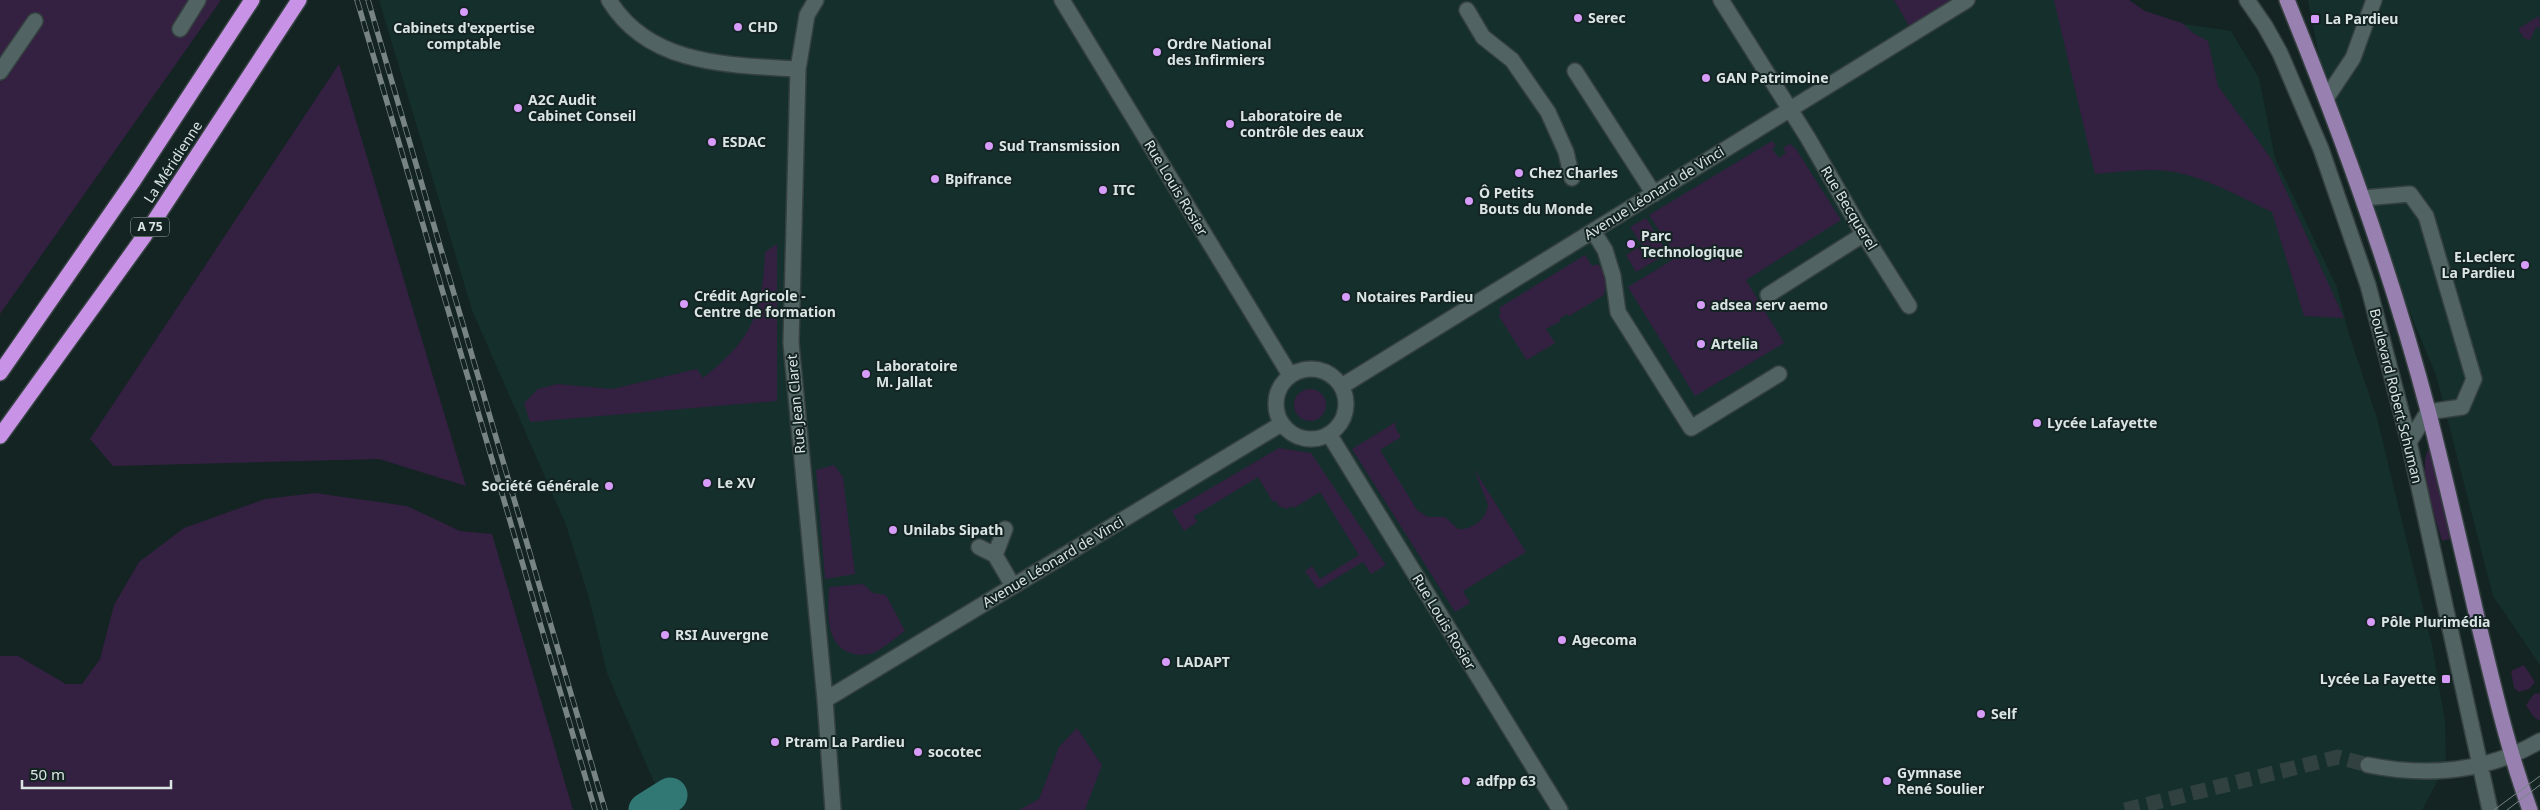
<svg xmlns="http://www.w3.org/2000/svg" width="2540" height="810" viewBox="0 0 2540 810" font-family="'Noto Sans',sans-serif">
<style>
.built{fill:#152f2d}
.green{fill:#342040}
.lines{fill:none;stroke-linecap:round;stroke-linejoin:round}
.river{stroke:#317874;stroke-width:35}
.minor-tunnel{stroke:#314140;stroke-width:15;stroke-dasharray:15 8;stroke-linecap:butt}
.minor-casing{stroke:#354140;stroke-width:18}
.major-casing{stroke:#354140;stroke-width:18}
.highway-casing{stroke:#354140;stroke-width:18}
.minor{stroke:#516362;stroke-width:15}
.major{stroke:#9880b1;stroke-width:15}
.highway{stroke:#c893e6;stroke-width:15}
.tram{stroke:#778483;stroke-width:1}
.rail-casing{stroke:#778483;stroke-width:5.5}
.rail{stroke:#132423;stroke-width:4;stroke-dasharray:11;stroke-linecap:butt}
.poi-dot{fill:#d79bf9;stroke:#132423;stroke-width:2}
.labels{text-anchor:middle;stroke-width:4;stroke-linejoin:round;paint-order:stroke}
.shield{fill:#132423;stroke:#9eaaa9;stroke-width:1}
.shield-label{font-size:12px;font-weight:bold;fill:#dae4e3}
.poi-label{font-size:14px;font-weight:bold;fill:#dae4e3;stroke:#132423;text-anchor:start}
.street-label{font-size:14px;fill:#dae4e3;stroke:#132423}
</style>
<rect width="100%" height="100%" fill="#132423"/>
<path class="built" d="M379,0h1733l23,17 96,14 28,47 16,80 62,129 11,44 29,87 55,227 13,76 1,44 -24,45h-1756l-59,-137 -18,-75 -23,-73 -94,-215z
M2308,0h232v665l-47,-69 -57,-221 -68,-163 -41,-115z"/>
<path class="green" d="M0,0h221l-221,314z
M1894,0h73l-54,33z
M2054,0h75l16,11 37,12 11,10 15,8 10,45 54,74 72,158 -40,-2 -32,-104c-32,-15 -68,-36 -104,-41 -24,-3 -49,1 -73,3z
M2539,16l1,12 -4,-1 -6,13 -6,-2 -6,-9z
M339,64l127,422 -87,-27 -266,7 -23,-27z
M1772,141l4,5 -4,3 7,9 7,-5 -3,-5 7,-4 6,5 45,71 -95,60 38,63 -89,53 -67,-109 49,-30 -28,-42z
M1646,218l22,35 -32,19 -10,-17 16,-10 -12,-18z
M777,244v157l-247,21 -6,-19 14,-14 19,-5 55,5 85,-20 6,9c50,-40 59,-63 62,-126z
M1585,255l7,11 6,-2 4,6 3,-2 2,7 -3,20 -35,21 -2,-2 -8,5 2,2 -15,8 9,14 -28,17 -29,-45 3,-1 -2,-6z
M1294 405a16 16 0 1 1 32 0a16 16 0 1 1-32 0Z
M1396,422l-1,5 6,10 -21,13 37,60 11,7h17l13,12c15,1 28,-10 30,-24l-14,-36 52,83 -63,39 7,12 -15,9 -103,-163z
M1279,448l32,5 75,112 -15,9 -8,-12 -45,27 -13,-18 7,-5 8,13 39,-24 -39,-63 -26,16 -2,-2 -5,3 -8,-3 -3,-5 -3,1 -15,-25 -64,39 3,6 -13,9 -12,-20z
M2429,448l24,90 -11,3c-6,-24 -26,-71 -13,-93z
M834,465l9,12 12,97 -30,5 -9,-109z
M315,493l92,13 53,25 32,3 81,276h-573v-154h18l48,28h16l18,-25 14,-54 25,-43 45,-34 81,-29z
M863,584l10,9 13,2 19,36c-10,7 -21,17 -32,22 -6,2 -13,2 -19,1 -30,-7 -26,-43 -25,-67z
M2524,665l11,17 -6,7 -10,3 -5,-4 -3,-17z
M2540,693v27h-2l-5,-4 -7,-11 8,-11z
M1077,728l25,37 -17,45h-66l20,-11 20,-52z"/>
<g class="lines">
<path class="river" d="M646,810l24,-15"/>
<path class="minor-tunnel" d="M2125,810l213,-53 30,8"/>
<defs>
<path id="minor" d="M609,0c40,66 121,65 189,69
M816,0l-9,15 -9,54 -7,274 34,357 8,110
M1062,0l228,375
M1721,0l87,138 53,92 48,76
M2247,0l18,26 15,27 41,96 47,136 41,157 81,368
M1467,10l16,27 29,23 36,52 18,40 6,26
M180,29l18,-29
M1575,71l79,123
M0,72l35,-51
M2327,97l26,-39 21,-58
M2363,198l47,-4 16,22 48,163 -12,28 -34,5 -19,30
M1593,231l12,19 8,26 5,36 73,116 88,-54
M1768,295l96,-61
M1276 404a35 35 0 1 1 70 0a35 35 0 1 1-70 0Z
M1342,386l625,-386
M1329,434l231,376
M979,547l16,8 18,31
M995,555l10,-26
M825,700l456,-276
M2368,765c60,12 119,7 172,-24"/>
<path id="major" d="M2287,0c55,135 105,273 142,414 18,71 34,141 50,212 15,62 29,124 51,184"/>
<path id="highway" d="M0,373l134,-193 118,-180
M0,436l145,-201 154,-235"/>
</defs>
<use href="#minor" class="minor-casing"/>
<use href="#major" class="major-casing"/>
<use href="#highway" class="highway-casing"/>
<use href="#minor" class="minor"/>
<use href="#major" class="major"/>
<use href="#highway" class="highway"/>
<path class="tram" d="M2494,810l46,-34
M2507,810l33,-25"/>
<defs>
<path id="rail" d="M357,0l238,810
M368,0l237,810"/>
</defs>
<use href="#rail" class="rail-casing"/>
<use href="#rail" class="rail"/>
</g>
<g class="poi-dot">
<circle cx="464" cy="12" r="5"/>
<circle cx="1578" cy="18" r="5"/>
<rect x="2310" y="14" width="10" height="10" rx="2.5"/>
<circle cx="738" cy="27" r="5"/>
<circle cx="1157" cy="52" r="5"/>
<circle cx="1706" cy="78" r="5"/>
<circle cx="518" cy="108" r="5"/>
<circle cx="1230" cy="124" r="5"/>
<circle cx="712" cy="142" r="5"/>
<circle cx="989" cy="146" r="5"/>
<circle cx="1519" cy="173" r="5"/>
<circle cx="935" cy="179" r="5"/>
<circle cx="1103" cy="190" r="5"/>
<circle cx="1469" cy="201" r="5"/>
<circle cx="1631" cy="244" r="5"/>
<circle cx="2525" cy="265" r="5"/>
<circle cx="1346" cy="297" r="5"/>
<circle cx="684" cy="304" r="5"/>
<circle cx="1701" cy="305" r="5"/>
<circle cx="1701" cy="344" r="5"/>
<circle cx="866" cy="374" r="5"/>
<circle cx="2037" cy="423" r="5"/>
<circle cx="707" cy="483" r="5"/>
<circle cx="609" cy="486" r="5"/>
<circle cx="893" cy="530" r="5"/>
<circle cx="2371" cy="622" r="5"/>
<circle cx="665" cy="635" r="5"/>
<circle cx="1562" cy="640" r="5"/>
<circle cx="1166" cy="662" r="5"/>
<rect x="2441" y="674" width="10" height="10" rx="2.5"/>
<circle cx="1981" cy="714" r="5"/>
<circle cx="775" cy="742" r="5"/>
<circle cx="918" cy="752" r="5"/>
<circle cx="1466" cy="781" r="5"/>
<circle cx="1887" cy="781" r="5"/>
</g>
<g class="labels">
<rect class="shield" x="131" y="217.5" width="38" height="19" rx="4"/>
<g class="shield-label">
<text x="150" y="231">A 75</text>
</g>
<g class="poi-label">
<text x="1588" y="23">Serec</text>
<text x="2325" y="24">La Pardieu</text>
<text x="748" y="32">CHD</text>
<text x="464" y="33" text-anchor="middle">Cabinets d'expertise<tspan x="464" dy="16">comptable</tspan></text>
<text x="1167" y="49">Ordre National<tspan x="1167" dy="16">des Infirmiers</tspan></text>
<text x="1716" y="83">GAN Patrimoine</text>
<text x="528" y="105">A2C Audit<tspan x="528" dy="16">Cabinet Conseil</tspan></text>
<text x="1240" y="121">Laboratoire de<tspan x="1240" dy="16">contrôle des eaux</tspan></text>
<text x="722" y="147">ESDAC</text>
<text x="999" y="151">Sud Transmission</text>
<text x="1529" y="178">Chez Charles</text>
<text x="945" y="184">Bpifrance</text>
<text x="1113" y="195">ITC</text>
<text x="1479" y="198">Ô Petits<tspan x="1479" dy="16">Bouts du Monde</tspan></text>
<text x="1641" y="241">Parc<tspan x="1641" dy="16">Technologique</tspan></text>
<text x="2515" y="262" text-anchor="end">E.Leclerc<tspan x="2515" dy="16">La Pardieu</tspan></text>
<text x="694" y="301">Crédit Agricole -<tspan x="694" dy="16">Centre de formation</tspan></text>
<text x="1356" y="302">Notaires Pardieu</text>
<text x="1711" y="310">adsea serv aemo</text>
<text x="1711" y="349">Artelia</text>
<text x="876" y="371">Laboratoire<tspan x="876" dy="16">M. Jallat</tspan></text>
<text x="2047" y="428">Lycée Lafayette</text>
<text x="717" y="488">Le XV</text>
<text x="599" y="491" text-anchor="end">Société Générale</text>
<text x="903" y="535">Unilabs Sipath</text>
<text x="2381" y="627">Pôle Plurimédia</text>
<text x="675" y="640">RSI Auvergne</text>
<text x="1572" y="645">Agecoma</text>
<text x="1176" y="667">LADAPT</text>
<text x="2436" y="684" text-anchor="end">Lycée La Fayette</text>
<text x="1991" y="719">Self</text>
<text x="785" y="747">Ptram La Pardieu</text>
<text x="928" y="757">socotec</text>
<text x="1897" y="778">Gymnase<tspan x="1897" dy="16">René Soulier</tspan></text>
<text x="1476" y="786">adfpp 63</text>
</g>
<g class="street-label">
<text transform="translate(173 162) rotate(-57)" y="5">La Méridienne</text>
<text transform="translate(1176 188) rotate(59)" y="5">Rue Louis Rosier</text>
<text transform="translate(1654 193) rotate(-32)" y="5">Avenue Léonard de Vinci</text>
<text transform="translate(1849 208) rotate(59)" y="5">Rue Becquerel</text>
<text transform="translate(2396 396) rotate(76)" y="5">Boulevard Robert Schuman</text>
<text transform="translate(796 404) rotate(-95)" y="5">Rue Jean Claret</text>
<text transform="translate(1053 562) rotate(-31)" y="5">Avenue Léonard de Vinci</text>
<text transform="translate(1444 622) rotate(59)" y="5">Rue Louis Rosier</text>
</g>
</g>
<path d="M22 780v8h149v-8" fill="none" stroke="#dae4e3" stroke-width="2.5"/>
<text x="30" y="780" font-size="15" fill="#dae4e3" stroke="#132423" stroke-width="4" paint-order="stroke">50 m</text>
</svg>
